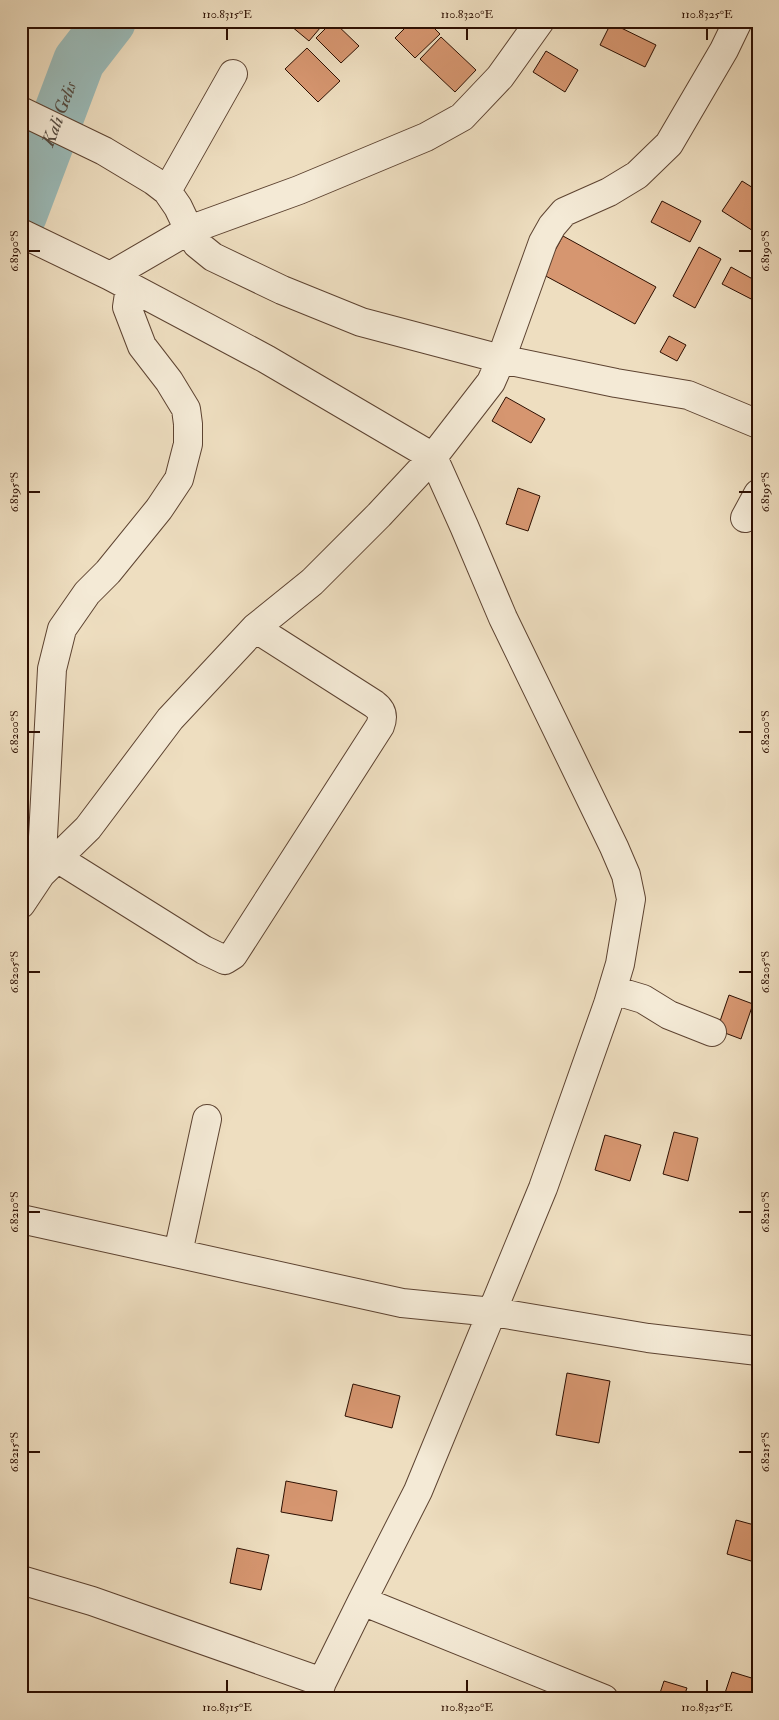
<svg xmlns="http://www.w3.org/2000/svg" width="779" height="1720" viewBox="0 0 779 1720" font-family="'IM FELL Double Pica',serif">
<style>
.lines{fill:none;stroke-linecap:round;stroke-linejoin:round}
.river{stroke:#9bbbb9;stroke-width:52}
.building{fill:#d69670;stroke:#2d0f01}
.minor-casing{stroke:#5d4331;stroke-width:30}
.minor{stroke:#f4ead6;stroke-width:28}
.ticks{fill:none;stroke:#2d0f01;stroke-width:2}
.labels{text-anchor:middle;stroke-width:4;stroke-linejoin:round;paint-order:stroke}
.water-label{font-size:18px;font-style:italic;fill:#544b41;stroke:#f4ead6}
.neatline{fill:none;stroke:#2d0f01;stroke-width:2}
.ticks-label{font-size:12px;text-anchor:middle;fill:#2d0f01}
</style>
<rect width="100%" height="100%" fill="#eedec0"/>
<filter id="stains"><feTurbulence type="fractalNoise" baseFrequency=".004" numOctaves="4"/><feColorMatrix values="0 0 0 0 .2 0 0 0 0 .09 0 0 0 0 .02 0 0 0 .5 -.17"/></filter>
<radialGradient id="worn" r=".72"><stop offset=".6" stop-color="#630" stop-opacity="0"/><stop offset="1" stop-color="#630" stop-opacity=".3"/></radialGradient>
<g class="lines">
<path class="river" id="s1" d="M21,215l58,-154 31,-40"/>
</g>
<path class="building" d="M295,21h31l-17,20 -18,-15z
M333,21l26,25 -18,17 -25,-25z
M412,21h15l13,13 -25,24 -20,-20z
M611,23l45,22 -11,22 -45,-22z
M441,37l35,33 -21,22 -35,-33z
M307,48l33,33 -22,21 -33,-33z
M546,51l32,19 -13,22 -32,-20z
M742,181l16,10v43l-36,-23z
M662,201l39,20 -11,21 -39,-20z
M563,236l93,51 -21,37 -93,-50z
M699,247l22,12 -26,49 -22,-12z
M731,267l27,15v14l-3,5 -33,-17z
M669,336l17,9 -9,16 -17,-9z
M506,397l39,22 -14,24 -39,-22z
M518,488l22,8 -12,35 -22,-7z
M729,995l24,9 -12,35 -24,-9z
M674,1132l24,6 -10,43 -25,-7z
M605,1135l36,10 -11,36 -35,-11z
M567,1373l43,8 -11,62 -43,-8z
M353,1384l47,12 -8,32 -47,-12z
M286,1481l51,10 -5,30 -51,-9z
M736,1520l22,6v37l-31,-9z
M237,1548l32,7 -8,35 -31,-7z
M732,1672l26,8v19h-35z
M664,1681l23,7 -4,11h-25z"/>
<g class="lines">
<defs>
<path id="minor" d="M21,111l83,40 50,30 13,10 11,16 11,23 110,-40 127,-53 36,-20 38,-40 40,-56
M167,191l66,-117
M21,233l89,43 79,-46 8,14 16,13 69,33 79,32 140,37 42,-117 9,-16 12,-14 45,-20 28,-17 32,-31 55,-94 14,-29
M110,276l156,83 167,98 31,69 39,92 111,229 12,28 5,24 -11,65 -12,40 -65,184 -125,303 -56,110 -40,81 -6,17
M745,518l13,-24
M57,858l147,92 21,10 8,-5 147,-229c4,-10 2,-16 -6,-22l-119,-76
M41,874l11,-205 10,-40 25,-36 21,-21 51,-63 20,-30 9,-35v-20l-2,-15 -17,-28 -27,-35 -15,-39 3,-20
M21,904l20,-30 47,-46 82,-109 85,-91 57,-46 67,-67 54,-58 58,-75 10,-23 115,24 72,12 70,29
M613,990l30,9 26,16 43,17
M21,1219l381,84 91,9 155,26 110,13
M178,1253l29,-134
M21,1580l71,21 230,81
M362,1601l242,98"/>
</defs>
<use href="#minor" class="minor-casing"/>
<use href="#minor" class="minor"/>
</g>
<path class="ticks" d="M227,28v12M467,28v12M707,28v12M28,251h12M739,251h13M28,492h12M739,492h13M28,732h12M739,732h13M28,972h12M739,972h13M28,1212h12M739,1212h13M28,1452h12M739,1452h13M227,1680v12M467,1680v12M707,1680v12"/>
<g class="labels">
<g class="water-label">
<text dy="6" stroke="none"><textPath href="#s1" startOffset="108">Kali Gelis</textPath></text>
</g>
</g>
<rect width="779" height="1720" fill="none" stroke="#eedec0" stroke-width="55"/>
<rect x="28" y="28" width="724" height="1664" class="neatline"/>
<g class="ticks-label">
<text x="227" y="18">110.8315°E</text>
<text x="467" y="18">110.8320°E</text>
<text x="707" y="18">110.8325°E</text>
<text transform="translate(14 251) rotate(-90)" y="4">6.8190°S</text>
<text transform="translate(765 251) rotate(-90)" y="4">6.8190°S</text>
<text transform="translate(14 492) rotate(-90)" y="4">6.8195°S</text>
<text transform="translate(765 492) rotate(-90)" y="4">6.8195°S</text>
<text transform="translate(14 732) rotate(-90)" y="4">6.8200°S</text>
<text transform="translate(765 732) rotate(-90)" y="4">6.8200°S</text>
<text transform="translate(14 972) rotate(-90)" y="4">6.8205°S</text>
<text transform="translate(765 972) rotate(-90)" y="4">6.8205°S</text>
<text transform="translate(14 1212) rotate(-90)" y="4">6.8210°S</text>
<text transform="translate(765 1212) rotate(-90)" y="4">6.8210°S</text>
<text transform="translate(14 1452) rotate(-90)" y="4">6.8215°S</text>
<text transform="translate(765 1452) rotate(-90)" y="4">6.8215°S</text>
<text x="227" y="1711">110.8315°E</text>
<text x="467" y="1711">110.8320°E</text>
<text x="707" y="1711">110.8325°E</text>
</g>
<rect width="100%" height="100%" filter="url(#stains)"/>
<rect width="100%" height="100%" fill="url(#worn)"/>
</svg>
